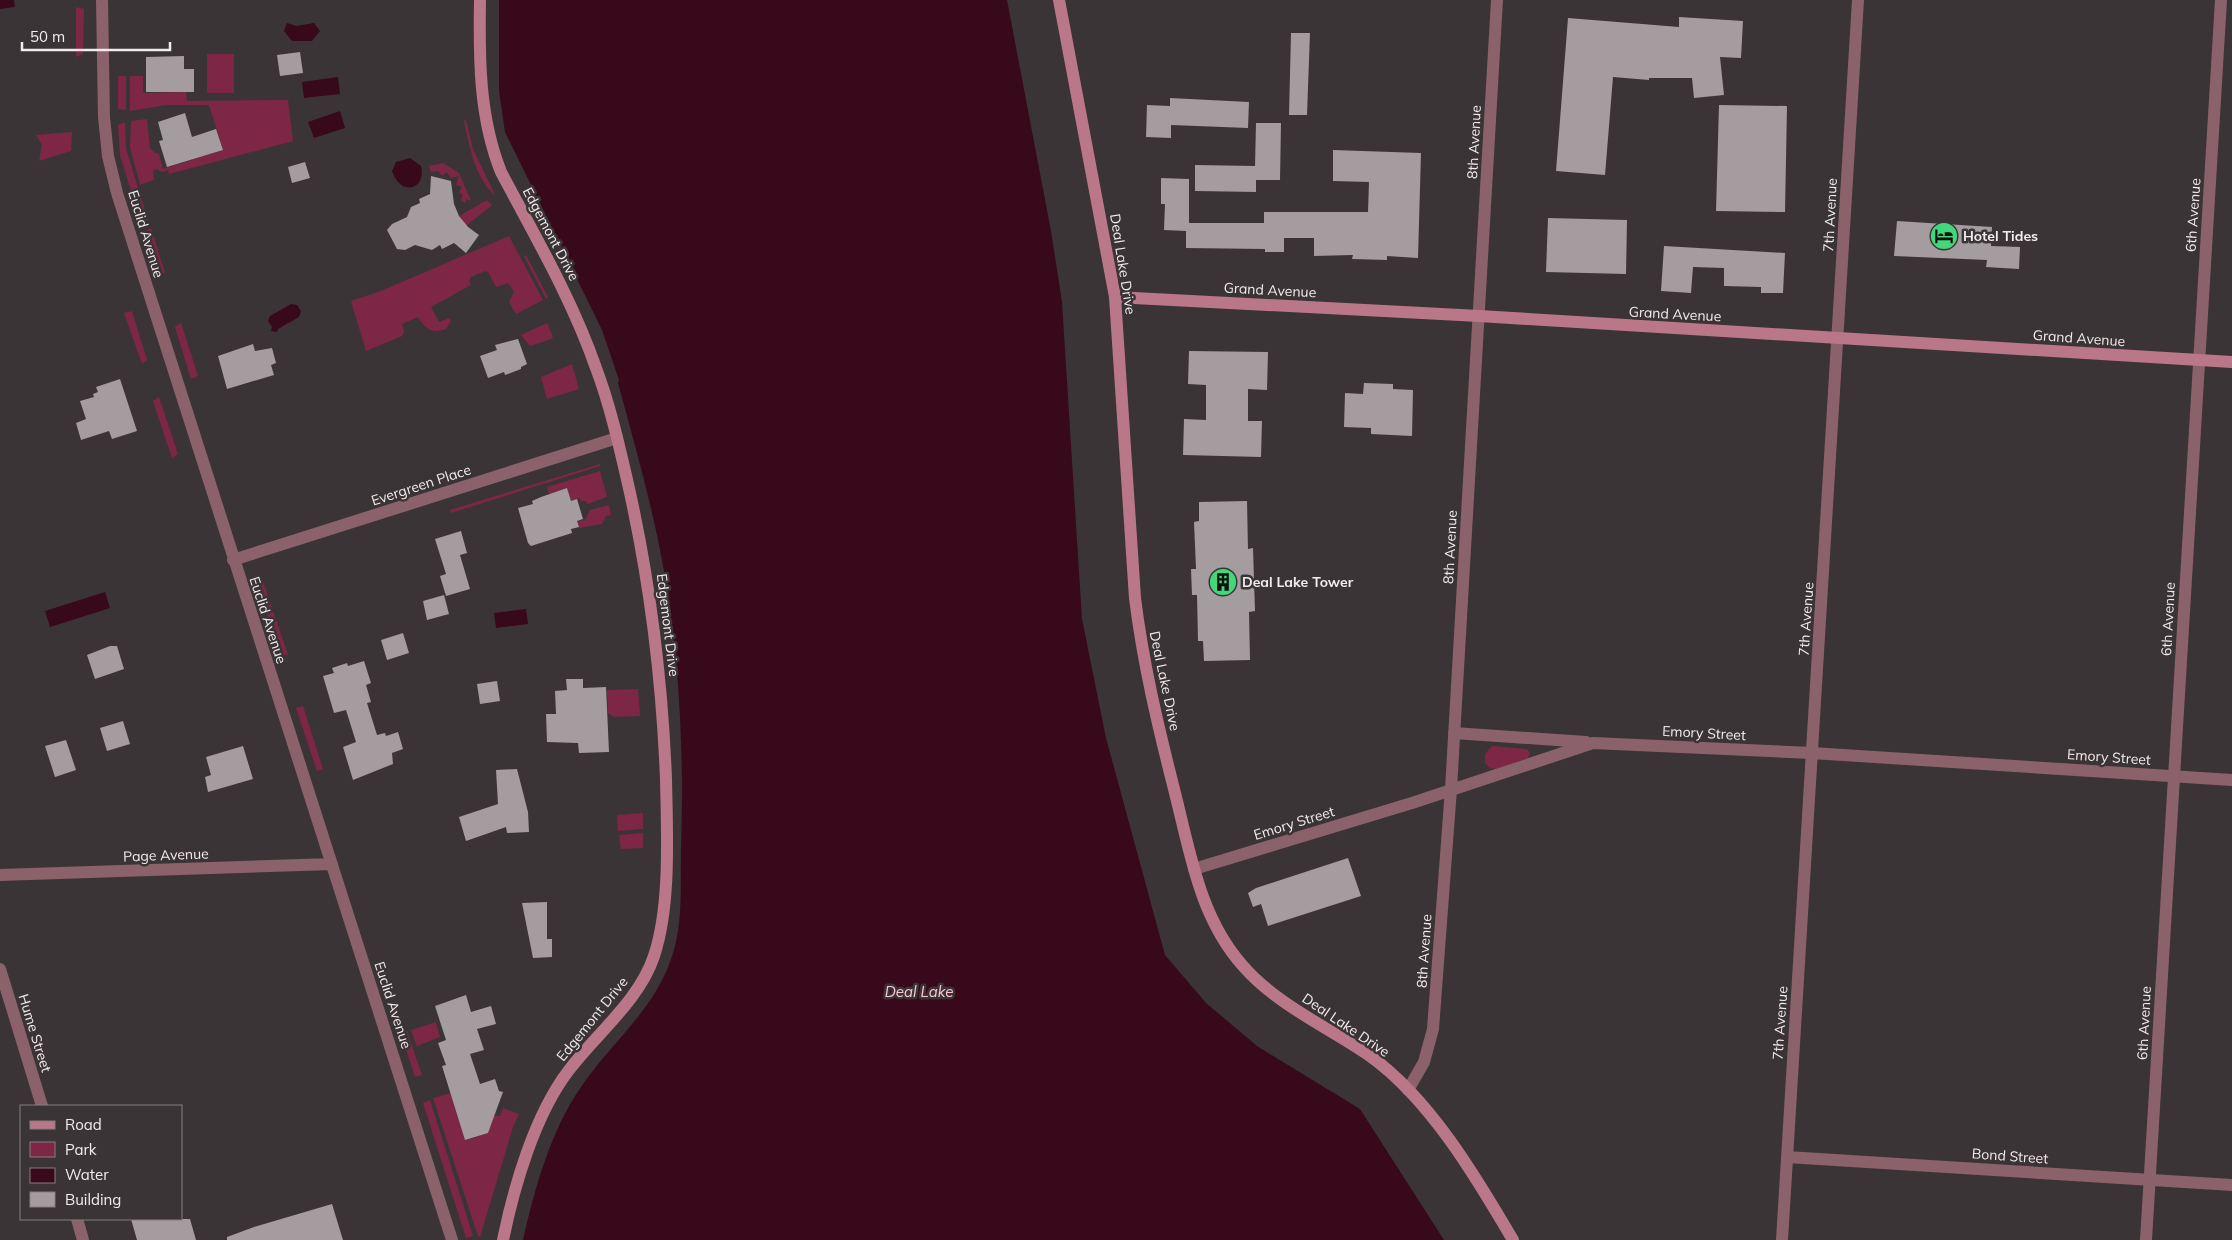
<svg xmlns="http://www.w3.org/2000/svg" width="2232" height="1240" viewBox="0 0 2232 1240" font-family="Mulish,sans-serif">
<style>
.green{fill:#7e2646}
.water{fill:#38081b}
.building{fill:#a49c9e}
.lines{fill:none;stroke-linecap:round;stroke-linejoin:round}
.street{stroke:#8b616c;stroke-width:12}
.secondary{stroke:#ba778a;stroke-width:12}
.labels{text-anchor:middle;stroke-width:5;stroke-linejoin:round;paint-order:stroke}
.street-label{font-size:14px;fill:#f1eced;stroke:#3b3436}
.poi-label{font-size:14px;font-weight:bold;fill:#f1eced;stroke:#3b3436;text-anchor:start}
.water-label{font-size:15px;font-style:italic;fill:#fcc6d4;stroke:#3b3436}
</style>
<rect width="100%" height="100%" fill="#3b3436"/>
<path class="green" d="M76,7l8,2 -1,45 -7,3z
M207,54h27v39h-27z
M118,76h8v34l-8,-1z
M130,76h13v17l43,-1 1,9 101,-1 5,41 -124,33 -1,-4 -5,2 -7,-3 -3,2 1,9 -14,5 -10,-38 1,-26 16,-2 3,29 5,5 4,1 4,15 60,-19 -14,-45h-43l-36,6z
M466,120l7,29 22,46c-20,-16 -26,-51 -31,-74z
M125,122l1,27 22,71 -8,1 -20,-66 -2,-30z
M72,132l-1,19 -32,10 3,-16 -6,-10z
M443,163l16,10 12,28 -5,-2 -1,4 -4,-3 2,-5 -4,-3 3,-5 -6,-2 3,-9 -8,2 -4,-6 -5,4 -4,-5 -7,1 -2,-6z
M487,200l5,5 -26,21 -7,-10z
M151,228l14,45 -7,2 -14,-43z
M509,236l34,64 -27,14 -7,-12 5,-10 -6,-9 -12,4 -8,-15 -3,-1 -14,6 -2,4 2,4 -40,22 8,15 10,-4 2,3 -5,8c-14,5 -21,0 -28,-12l-16,7 2,8 -2,4 -36,15 -15,-50 30,-10z
M526,255l22,42 -2,2 -22,-43z
M132,311l15,49 -5,4 -18,-51z
M181,323l17,53 -7,3 -16,-52z
M547,323l6,14 -2,2 -21,7 -9,-11z
M572,364l7,25 -32,10 -6,-22z
M159,397l19,57 -6,4 -19,-57z
M600,464v2l-149,47 -1,-3z
M600,471l7,26 -19,7 -3,-3h-4l-1,-3 -9,3 -4,-13 -18,6 -2,-7z
M609,505l2,10 -5,1 -4,8 -23,4 -2,-6 9,-3 4,-9z
M261,574l1,4 26,77h-8l-23,-72z
M638,689l2,27 -26,1 -6,-4 -1,-23z
M303,706l20,63 -6,2 -21,-63z
M1492,746l35,3 3,4 -2,5 -32,11 -6,-1 -5,-5v-9z
M643,813v16l-25,2 -1,-16z
M643,833v15l-22,1 -2,-14z
M436,1022l4,15 -23,9 -6,-16z
M407,1031l15,44 -7,2 -14,-43z
M451,1093l15,47 22,-7 2,-17h10l3,-8 16,6 -6,13 -33,110 -2,-1 -45,-138z
M430,1100l43,136 -7,2 -43,-135z"/>
<path class="water" d="M0,0h14l1,7 -15,2z
M499,0h508l44,231 11,71 20,317 24,119 59,217 41,48 51,43 103,63 84,131h-921c12,-52 27,-108 58,-153 29,-43 71,-75 89,-125 14,-36 10,-76 11,-113 3,-92 -1,-187 -17,-278 -11,-63 -29,-125 -46,-188l1,-3 -17,-50 -97,-198 -6,-41z
M287,23l9,3 18,-3 6,8 -8,10h-20l-8,-10z
M338,77l2,17 -36,4 -2,-16z
M340,111l5,17 -31,10 -6,-16z
M410,158l11,8c6,23 -20,32 -29,5l4,-9z
M291,304l6,1 4,6 -2,6 -21,12 -1,3 -6,-1 1,-4 -4,-6 2,-5z
M105,592l5,16 -60,19 -5,-16z
M526,609l2,15 -32,4 -2,-15z"/>
<path class="building" d="M1679,17l64,4 -2,37 -21,-1 4,38 -30,3 -2,-20h-43v2l-36,-3 -8,98 -49,-4 12,-153 111,9z
M1291,33h19l-3,82h-18z
M300,52l3,21 -23,3 -3,-21z
M184,56v13h10v23h-48v-35z
M1170,98l79,4 -1,26 -77,-3v13l-25,-1 1,-32 23,1z
M1719,105l68,1 -2,106 -69,-1z
M185,113l7,24 24,-8 7,21 -56,17 -8,-26 4,-1 -5,-18z
M1256,123h25l-1,57h-24v12l-61,-1v-26l60,1z
M1333,150l88,3 -3,105 -31,-2v4l-35,-1 1,-4 -39,1v-18h-30v14h-19v-3l-79,-1v-17l-22,-1 1,-26h-4v-26l28,1v44h75v-11h104l1,-30 -36,-1z
M305,162l5,16 -18,5 -4,-16z
M431,176l20,5 3,23 5,12 9,11 11,8 -13,18 -12,-10 -12,6 -2,-4 -8,5 -17,-5 -10,5 -8,-1 -10,-19 5,-6 15,-7 4,-10 9,-4 -1,-4 11,-5z
M1548,218l79,2 -1,54 -80,-2z
M1897,221l95,6 -1,19 29,1 -1,22 -33,-2 1,-7 -93,-4z
M1664,246l121,7 -2,40h-22v-6l-37,-1v-18l-31,-1 -2,26 -30,-2z
M518,339l9,25 -6,3v2l-16,6 -1,-3 -16,6 -8,-22 17,-6 -2,-5z
M253,344l2,7 17,-3 4,15 -5,2 3,10 -47,14 -9,-33z
M1189,351l79,1 -1,38 -19,-1v32h14l-1,36 -78,-2 1,-36 22,1v-35l-18,-1z
M120,379l17,52 -25,8 -3,-8 -28,9 -5,-17 10,-4 -6,-18 14,-4 -1,-3 5,-2 -2,-5z
M1364,383l29,1v5l20,1 -1,46 -41,-2v-6l-27,-1 1,-34 18,1z
M567,488l4,13 6,-2 6,20 -6,2 2,6 -8,2 1,4 -41,13 -3,-3 -10,-35 15,-4 -1,-3 9,-4z
M1247,501l1,48 5,-1 2,63 -6,1 1,48 -46,1 -1,-20h-5l-1,-46h-5l-1,-26h5l-2,-47 5,-1v-19z
M461,531l6,22 -7,2 10,34 -24,7 -6,-20 6,-2 -11,-35z
M444,595l5,19 -22,6 -4,-19z
M403,633l6,20 -22,7 -6,-20z
M110,646h7l7,23 -29,10 -8,-24z
M364,661l7,22 -5,2 5,17 -4,1 10,32 8,-2 1,3 12,-4 5,17 -11,4 1,11 -40,16 -10,-33 13,-5 -10,-32 -12,3 -11,-37 11,-3 -2,-5 15,-5 1,3z
M566,679h17v9l23,-1 3,65 -30,1 -1,-10 -31,-1 -1,-28h10l-1,-23 12,-1z
M497,681l3,20 -20,3 -3,-20z
M123,721l7,23 -23,7 -7,-23z
M66,740l10,30 -21,7 -10,-31z
M243,746l10,33 -45,13 -3,-15 6,-2 -5,-18z
M517,769l11,43 1,20 -22,1 -1,-6 -40,14 -7,-24 39,-13 -2,-34z
M1348,858l13,38 -93,30 -7,-22 -8,3 -5,-14 8,-5z
M547,902v37h5v18l-19,1 -11,-55z
M466,995l5,17 20,-6 5,18 -19,5 7,21 -14,4 10,30 15,-5 4,12 4,1 -15,41 -23,7 -23,-74 4,-1 -8,-22 8,-3 -11,-34z
M332,1204l11,36h-116v-3l27,-10z
M131,1219h59l6,21h-59z"/>
<g class="lines">
<path class="street" d="M102,0l2,117 4,39 9,37 335,1047
M233,560l384,-122
M1454,733l132,9
M1194,869l218,-66 181,-60 219,10 420,27
M0,875l332,-11
M0,969l42,137
M1408,1090l16,-28 9,-33 18,-240 46,-789
M1787,1157l445,28
M77,1219l6,21
M1782,1240l76,-1240
M2146,1240l75,-1240"/>
<path class="secondary" d="M480,0c-1,58 -1,117 21,172 34,64 71,127 95,196 14,37 23,77 32,116 22,97 34,195 38,295 1,53 5,126 -12,177 -15,45 -57,77 -85,114 -34,44 -55,116 -66,170
M1059,0l56,297 20,301c8,65 23,128 39,191 16,62 25,128 69,177 34,39 85,61 127,90 60,43 106,121 143,184
M1115,297l364,19 753,46"/>
</g>
<defs>
<symbol id="hotel-disc" viewBox="-11 -11 22 22"><circle r="9.5" fill="#43d77b" stroke="#3b3436"/><path d="M-6-4.5h1.5V1H6V5H4.5V3h-9V5H-6ZM-4 0a1.8 1.8 0 1 1 3.6 0ZM.5 0V-2.5h3Q6-2.5 6 0Z" fill="#111"/></symbol>
<symbol id="building-disc" viewBox="-11 -11 22 22"><circle r="9.5" fill="#43d77b" stroke="#3b3436"/><path d="M-4-6H4V6H1V3H-1V6H-4ZM-2.5-4.3h1.7v1.8h-1.7ZM.8-4.3h1.7v1.8H.8ZM-2.5-1h1.7V.8h-1.7ZM.8-1h1.7V.8H.8Z" fill="#111"/></symbol>
</defs>
<g fill-rule="evenodd">
<use href="#hotel-disc" x="1928" y="220" width="32" height="32"/>
<use href="#building-disc" x="1207" y="566" width="32" height="32"/>
</g>
<g class="labels">
<g class="street-label">
<text transform="translate(1474 142) rotate(-87)" y="5">8th Avenue</text>
<text transform="translate(1830 215) rotate(-87)" y="5">7th Avenue</text>
<text transform="translate(2193 215) rotate(-86)" y="5">6th Avenue</text>
<text transform="translate(146 234) rotate(73)" y="5">Euclid Avenue</text>
<text transform="translate(551 234) rotate(62)" y="5">Edgemont Drive</text>
<text transform="translate(1123 264) rotate(81)" y="5">Deal Lake Drive</text>
<text transform="translate(1270 290) rotate(3)" y="5">Grand Avenue</text>
<text transform="translate(1675 314) rotate(3)" y="5">Grand Avenue</text>
<text transform="translate(2079 338) rotate(4)" y="5">Grand Avenue</text>
<text transform="translate(421 485) rotate(-18)" y="5">Evergreen Place</text>
<text transform="translate(1450 547) rotate(-87)" y="5">8th Avenue</text>
<text transform="translate(1806 619) rotate(-86)" y="5">7th Avenue</text>
<text transform="translate(2168 619) rotate(-87)" y="5">6th Avenue</text>
<text transform="translate(268 620) rotate(72)" y="5">Euclid Avenue</text>
<text transform="translate(668 625) rotate(83)" y="5">Edgemont Drive</text>
<text transform="translate(1165 681) rotate(78)" y="5">Deal Lake Drive</text>
<text transform="translate(1704 733) rotate(3)" y="5">Emory Street</text>
<text transform="translate(2109 757) rotate(4)" y="5">Emory Street</text>
<text transform="translate(1294 823) rotate(-17)" y="5">Emory Street</text>
<text transform="translate(166 855) rotate(-2)" y="5">Page Avenue</text>
<text transform="translate(1424 951) rotate(-86)" y="5">8th Avenue</text>
<text transform="translate(393 1005) rotate(72)" y="5">Euclid Avenue</text>
<text transform="translate(592 1019) rotate(-51)" y="5">Edgemont Drive</text>
<text transform="translate(1780 1023) rotate(-86)" y="5">7th Avenue</text>
<text transform="translate(2144 1023) rotate(-87)" y="5">6th Avenue</text>
<text transform="translate(1346 1025) rotate(34)" y="5">Deal Lake Drive</text>
<text transform="translate(35 1033) rotate(73)" y="5">Hume Street</text>
<text transform="translate(2010 1156) rotate(4)" y="5">Bond Street</text>
</g>
<g class="poi-label">
<text x="1963" y="241">Hotel Tides</text>
<text x="1242" y="587">Deal Lake Tower</text>
</g>
<g class="water-label">
<text x="919" y="997">Deal Lake</text>
</g>
</g>
<rect x="20" y="1105" width="162" height="115" fill="#3b3436" stroke="#847e7f"/>
<rect x="30" y="1121" width="25" height="8" fill="#ba778a" stroke="#847e7f"/>
<text x="65" y="1130" font-size="15" fill="#f1eced">Road</text>
<rect x="30" y="1142" width="25" height="15" fill="#7e2646" stroke="#847e7f"/>
<text x="65" y="1155" font-size="15" fill="#f1eced">Park</text>
<rect x="30" y="1168" width="25" height="15" fill="#38081b" stroke="#847e7f"/>
<text x="65" y="1180" font-size="15" fill="#f1eced">Water</text>
<rect x="30" y="1192" width="25" height="15" fill="#a49c9e" stroke="#847e7f"/>
<text x="65" y="1205" font-size="15" fill="#f1eced">Building</text>
<path d="M22 42v8h148v-8" fill="none" stroke="#f1eced" stroke-width="2.5"/>
<text x="30" y="42" font-size="15" fill="#f1eced" stroke="#3b3436" stroke-width="4" paint-order="stroke">50 m</text>
</svg>
